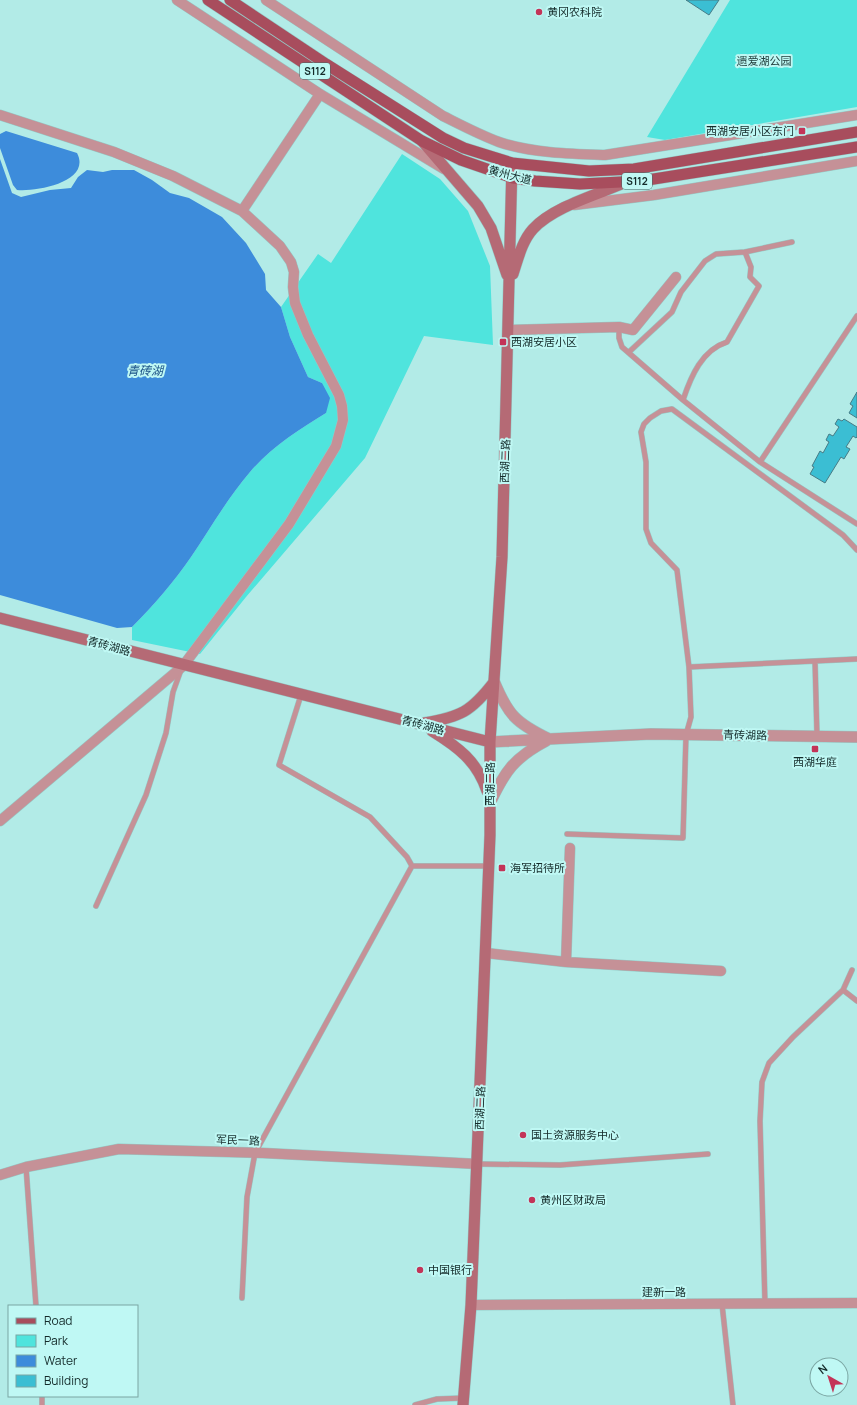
<svg xmlns="http://www.w3.org/2000/svg" width="857" height="1405" viewBox="0 0 857 1405" font-family="Manrope,'Noto Sans SC',sans-serif">
<style>
.green{fill:#4fe4dd}
.water{fill:#3d8cdb}
.building{fill:#3bbed3;stroke:#477c86}
.lines{fill:none;stroke-linecap:round;stroke-linejoin:round}
.service-casing{stroke:#96c8c5;stroke-width:6}
.minor-casing{stroke:#96c8c5;stroke-width:11}
.tertiary-casing{stroke:#96c8c5;stroke-width:12}
.secondary-casing{stroke:#96c8c5;stroke-width:12}
.primary-casing{stroke:#96c8c5;stroke-width:12}
.service{stroke:#c59197;stroke-width:5}
.minor{stroke:#c59197;stroke-width:10}
.tertiary{stroke:#c59197;stroke-width:11}
.secondary{stroke:#b56a75;stroke-width:11}
.primary{stroke:#a84d5d;stroke-width:11}
.poi-dot{fill:#c33458;stroke:#bff8f4;stroke-width:1.5}
.labels{text-anchor:middle;stroke-width:4;stroke-linejoin:round;paint-order:stroke}
.shield{fill:#bff8f4;stroke:#476867;stroke-width:1}
.shield-label{font-size:10px;font-weight:bold;fill:#142b2a}
.poi-label{font-size:11px;fill:#142b2a;stroke:#bff8f4;text-anchor:start}
.park-label{font-size:11px;fill:#223e3d;stroke:#bff8f4}
.street-label{font-size:11px;fill:#142b2a;stroke:#bff8f4}
.water-label{font-size:12px;font-style:italic;fill:#1d5388;stroke:#bff8f4}
</style>
<rect width="100%" height="100%" fill="#b2ebe7"/>
<path class="green" d="M730,0h127v107l-192,33 -18,-3z
M402,154l38,25 28,32 22,55 3,79 -69,-9 -59,122 -119,139 -46,57 -68,-14v-13c21,-21 42,-45 59,-70 19,-28 36,-58 59,-85 20,-24 50,-43 76,-59l-4,-30 -14,-6 -18,-40 -9,-30 37,-53 13,9z"/>
<path class="water" d="M6,131l71,22c15,29 -41,39 -60,37l-4,-5 -13,-37v-14z
M0,159l12,34 9,4 29,-7 21,-2 7,-11 9,-7 16,2 9,-2h22l18,10 18,13 19,5 33,19 24,26 19,31 1,16 15,17 9,30 18,40 14,6 8,15 -4,15c-26,16 -56,35 -76,59 -23,27 -40,57 -59,85 -17,25 -38,49 -59,70l-15,1 -117,-33z"/>
<path class="building" d="M686,0h33l-10,15z
M857,392v26l-8,-5 4,-7 -3,-2z
M838,419l4,2 2,-2 13,8v10l-1,1 -3,-2 -7,11 4,2 -6,10 -3,-2 -16,26 -15,-9 4,-7 -2,-1 8,-15 3,2 6,-11 -3,-2 3,-6 4,2 6,-9 -4,-3z"/>
<g class="lines">
<defs>
<path id="service" d="M745,252l47,-10
M619,327v11l3,9 61,53 77,62 97,62
M629,352l43,-40 9,-20 24,-31 11,-7 29,-2 6,15 -1,10 9,9 -32,56c-25,8 -36,34 -44,58
M760,462l97,-146
M689,667l126,-6
M817,736l-2,-75 42,-2
M567,834l116,4 3,-103 5,-18 -2,-50 -12,-97 -26,-27 -5,-14v-67l-5,-30 3,-8 6,-6 11,-7 11,-2 171,126 14,15
M412,866h77
M96,906l50,-111 20,-62 7,-41 8,-22
M843,990l14,11
M478,1164l82,1 148,-11
M26,1167l10,139
M242,1298l5,-101 8,-44 157,-287 -5,-9 -37,-40 -91,-52 22,-70
M722,1304l11,101
M765,1304l-5,-183 2,-39 7,-19 24,-26 50,-47 9,-20
M42,1396v9
M415,1405l22,-6 27,-1"/>
<path id="minor" d="M177,0l143,94 124,75
M266,0l177,116c18,9 37,19 56,26 32,11 73,12 106,13l252,-40
M0,115l114,37 59,24 69,35 78,-117
M574,205l80,-10 203,-34
M509,330l110,-3 14,3 43,-53
M0,821l183,-155 106,-142 47,-78 7,-26 -1,-14 -3,-11 -31,-60 -13,-32 -2,-16 1,-15 -3,-10 -11,-16 -38,-35
M486,953l80,9 155,9
M566,962l4,-114
M0,1175l26,-8 93,-18 144,4 215,11
M471,1305l386,-2"/>
<path id="tertiary" d="M494,681c14,34 22,42 55,58
M490,742l161,-8 206,3
M490,803c15,-32 24,-45 56,-62"/>
<path id="secondary" d="M422,141l56,65 13,22 16,47
M513,274c5,-15 9,-33 20,-45 20,-22 63,-34 91,-46
M0,618l490,124
M424,723c36,-6 47,-11 70,-41
M432,731c26,16 45,30 55,60
M463,1405l8,-100 19,-470v-93l12,-185 10,-394"/>
<path id="primary" d="M208,0l214,141 39,19 52,18 22,3 45,3 61,-3 216,-34
M230,0l96,64 117,74 21,10 48,15 77,8 45,-2 223,-37"/>
</defs>
<use href="#service" class="service-casing"/>
<use href="#minor" class="minor-casing"/>
<use href="#tertiary" class="tertiary-casing"/>
<use href="#secondary" class="secondary-casing"/>
<use href="#primary" class="primary-casing"/>
<use href="#service" class="service"/>
<use href="#minor" class="minor"/>
<use href="#tertiary" class="tertiary"/>
<use href="#secondary" class="secondary"/>
<use href="#primary" class="primary"/>
</g>
<g class="poi-dot">
<circle cx="539" cy="12" r="4"/>
<rect x="798" y="127" width="8" height="8" rx="2"/>
<rect x="499" y="338" width="8" height="8" rx="2"/>
<rect x="811" y="745" width="8" height="8" rx="2"/>
<rect x="498" y="864" width="8" height="8" rx="2"/>
<circle cx="523" cy="1135" r="4"/>
<circle cx="532" cy="1200" r="4"/>
<circle cx="420" cy="1270" r="4"/>
</g>
<g class="labels">
<g class="shield">
<rect x="300" y="63" width="30" height="16" rx="3"/>
<rect x="622" y="173" width="30" height="16" rx="3"/>
</g>
<g class="shield-label">
<text x="315" y="75">S112</text>
<text x="637" y="185">S112</text>
</g>
<g class="poi-label">
<text x="547" y="16">黄冈农科院</text>
<text x="794" y="135" text-anchor="end">西湖安居小区东门</text>
<text x="511" y="346">西湖安居小区</text>
<text x="815" y="766" text-anchor="middle">西湖华庭</text>
<text x="510" y="872">海军招待所</text>
<text x="531" y="1139">国土资源服务中心</text>
<text x="540" y="1204">黄州区财政局</text>
<text x="428" y="1274">中国银行</text>
</g>
<g class="park-label">
<text x="764" y="65">遗爱湖公园</text>
</g>
<g class="street-label">
<text transform="translate(510 175) rotate(14)" y="4">黄州大道</text>
<text transform="translate(505 461) rotate(-88)" y="4">西湖二路</text>
<text transform="translate(109 646) rotate(15)" y="4">青砖湖路</text>
<text transform="translate(423 725) rotate(15)" y="4">青砖湖路</text>
<text transform="translate(745 735) rotate(1)" y="4">青砖湖路</text>
<text transform="translate(490 784) rotate(-90)" y="4">西湖二路</text>
<text transform="translate(480 1108) rotate(-88)" y="4">西湖二路</text>
<text transform="translate(238 1140) rotate(2)" y="4">军民一路</text>
<text x="664" y="1296">建新一路</text>
</g>
<g class="water-label">
<text x="145" y="375">青砖湖</text>
</g>
</g>
<rect x="8" y="1305" width="130" height="92" fill="#bff8f4" stroke="#7ba6a3"/>
<rect x="16" y="1318" width="20" height="6" fill="#a84d5d" stroke="#7ba6a3"/>
<text x="44" y="1325" font-size="12" fill="#142b2a">Road</text>
<rect x="16" y="1335" width="20" height="12" fill="#4fe4dd" stroke="#7ba6a3"/>
<text x="44" y="1345" font-size="12" fill="#142b2a">Park</text>
<rect x="16" y="1355" width="20" height="12" fill="#3d8cdb" stroke="#7ba6a3"/>
<text x="44" y="1365" font-size="12" fill="#142b2a">Water</text>
<rect x="16" y="1375" width="20" height="12" fill="#3bbed3" stroke="#7ba6a3"/>
<text x="44" y="1385" font-size="12" fill="#142b2a">Building</text>
<g transform="translate(829 1377) rotate(321)"><circle r="19" fill="#bff8f4" stroke="#7ba6a3"/>
<path d="M0-3L7 15L0 10L-7 15Z" fill="#c33458"/>
<text y="-6" font-size="11" font-weight="bold" text-anchor="middle" fill="#142b2a">N</text>
</g>
</svg>
